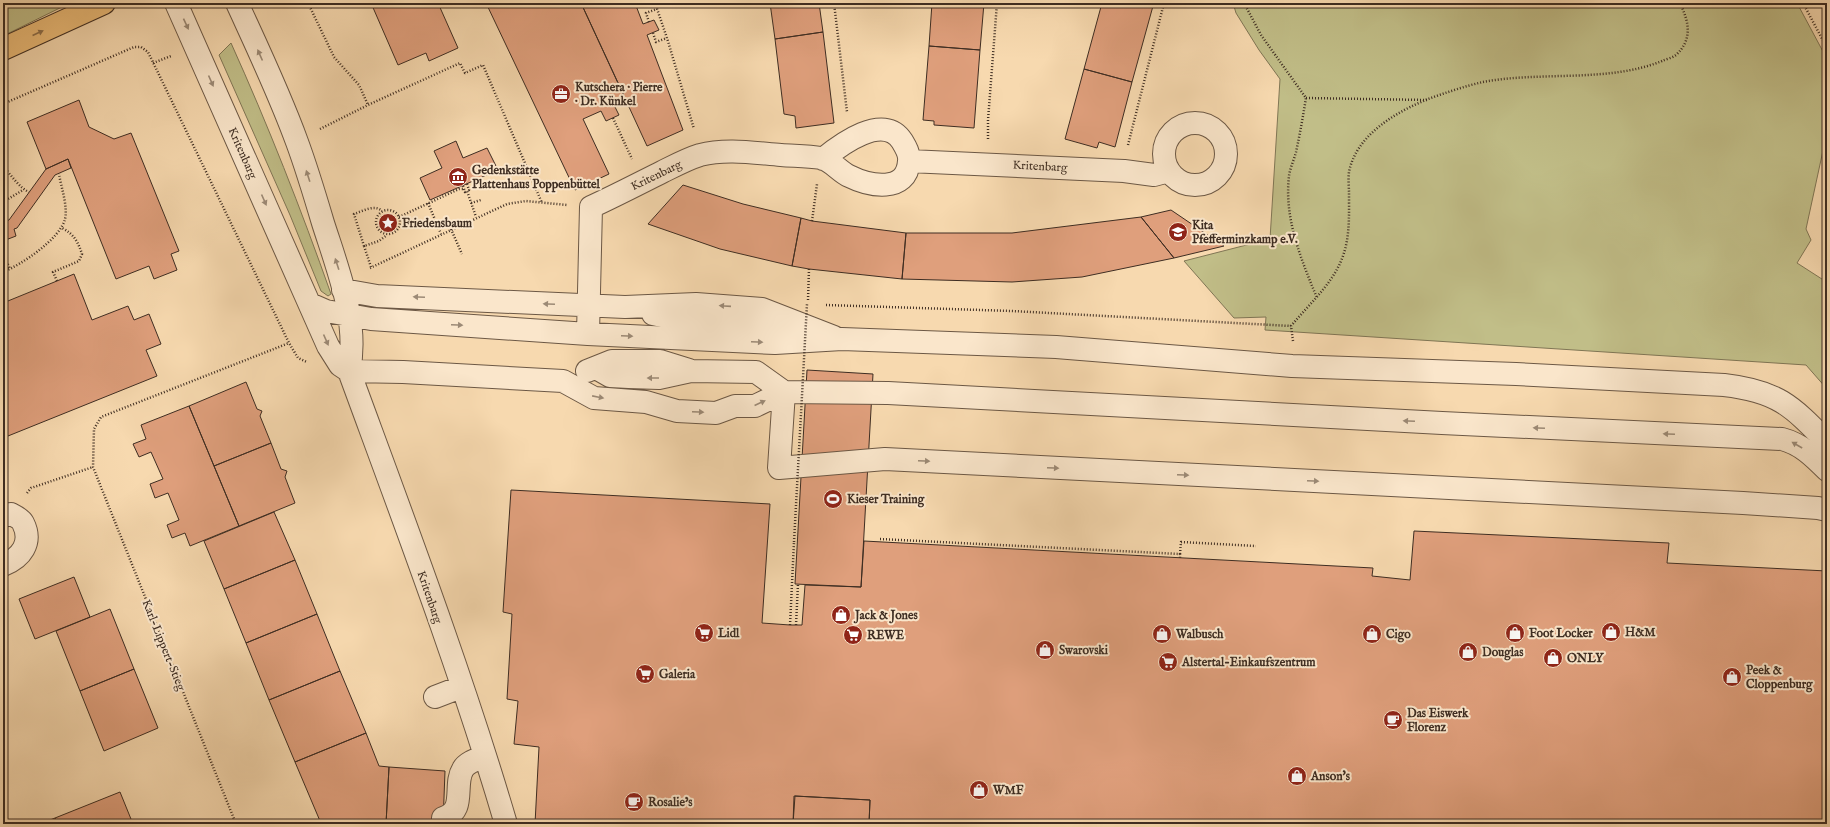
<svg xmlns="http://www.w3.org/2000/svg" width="1830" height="827" viewBox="0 0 1830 827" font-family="'IM FELL English',serif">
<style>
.green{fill:#c1be88;stroke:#807655}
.building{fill:#df9f7c;stroke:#3e2d22}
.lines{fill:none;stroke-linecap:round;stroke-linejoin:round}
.minor-casing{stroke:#6c5845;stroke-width:24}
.major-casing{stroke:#3e2d22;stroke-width:24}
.path{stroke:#3e2d22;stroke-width:2.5;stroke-dasharray:1 2;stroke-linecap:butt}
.minor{stroke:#fae6cb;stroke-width:22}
.major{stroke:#ecbc78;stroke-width:22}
.path-bridge{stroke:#3e2d22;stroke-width:2.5;stroke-dasharray:1 2;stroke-linecap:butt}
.oneway{fill:#9c8a76}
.oneway2{fill:#8c6d49}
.labels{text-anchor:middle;stroke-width:4;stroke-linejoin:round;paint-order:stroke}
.poi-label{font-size:12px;font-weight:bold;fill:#3e2d22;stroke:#fae6cb;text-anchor:start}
.street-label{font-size:12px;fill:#3e2d22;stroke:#fae6cb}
</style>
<rect width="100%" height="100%" fill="#f7d9af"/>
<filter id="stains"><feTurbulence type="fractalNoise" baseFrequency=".005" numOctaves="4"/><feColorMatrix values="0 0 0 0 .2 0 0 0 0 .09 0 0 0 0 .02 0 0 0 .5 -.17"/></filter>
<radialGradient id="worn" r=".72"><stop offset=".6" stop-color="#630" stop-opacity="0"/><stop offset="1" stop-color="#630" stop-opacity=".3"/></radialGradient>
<path class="green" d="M3,3h67l-67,33z
M1233,3h564l30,56v73l-21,97 5,11 -14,23 28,18 2,-4v112l-21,-24 -541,-35 1,-13 -32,1 -50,-57 86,-22 10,-160 -21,-29 -23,-37z
M231,43c37,82 70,166 100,251l-3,2 -7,-5 -31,-76 -71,-160z"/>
<path class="building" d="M371,3h67l20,45 -29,13 -3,-8 -28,12z
M486,3h95l45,97 -12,5 5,10 -13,6 -5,-10 -18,8 26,55 -34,16z
M581,3h54l8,21 11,-4 5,10 -12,5 36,95 -36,16z
M770,3h49l4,29 -48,7z
M932,3h52l-4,47 -51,-4z
M1102,3h42l9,3 -21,76 -48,-13z
M823,32l11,91 -38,5 -1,-12 -11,-2 -9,-75z
M929,46l51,4 -6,78 -40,-3v-4l-11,-1z
M1084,69l48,13 -17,65 -16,-5 -2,6 -32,-9z
M79,100l10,27 25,12 17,-6 48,118 -8,3 6,16 -23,9 -5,-13 -33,13 -48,-120 -22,10 -19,-47z
M456,141l7,17 24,-10 11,22 -68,30 -10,-22 22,-10 -8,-17z
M68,159l3,9 -16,7 -38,53 -3,1 2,7 -13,5v-19l6,-2 37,-51z
M683,185l60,19 58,14 -9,48 -72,-17 -72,-25z
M1171,210l53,36 -50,12 -33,-41z
M1141,217l33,41 -92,19 -70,5 -110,-3 4,-46h106z
M801,218l11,3 94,12 -4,46 -93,-10 -17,-3z
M74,274l18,46 36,-14 6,14 15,-6 12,30 -15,6 11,26 -154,62v-135z
M807,370l66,4 -12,213 -66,-3z
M246,382l11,27 5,2 -2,5 11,27 -57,23 -25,-60z
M189,406l50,120 -49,20 -5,-13 -13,5 -5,-13 12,-5 -11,-27 -13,5 -5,-14 13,-5 -12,-27 -12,5 -6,-13 13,-5 -5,-14z
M271,443l10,26 6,2 -2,6 10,26 -56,23 -25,-60z
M511,490l259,14 -8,119 28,2h12l3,-40 56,2 3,-46 509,27 -1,8 38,4 4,-49 255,12 -2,20 160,8v253h-958l1,-24 -75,-4 -2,28h-258l4,-77 -25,-3 4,-43 -11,-2 5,-85 -9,-2z
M274,512l21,48 -71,29 -20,-48z
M295,560l22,54 -71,29 -22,-54z
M74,577l16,40 -55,22 -16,-40z
M110,609l24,60 -54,22 -24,-60z
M317,614l23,57 -71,29 -23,-57z
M134,669l24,59 -54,23 -24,-60z
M340,671l26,62 -71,29 -26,-62z
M366,733l13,33 10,1 -3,57h-38l-28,-3 -25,-59z
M389,767l56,4 -2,53h-57z
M120,792l13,32h-76l-2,-6z
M794,796l76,4 -1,24h-76z
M55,818l2,6h-17z"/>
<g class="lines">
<defs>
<path id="minor" d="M176,3l152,343 12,19 9,6
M237,3c21,46 43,92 60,139 10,27 18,54 26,81 15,47 36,99 26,148 55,150 112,300 157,453
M1164 154a31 31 0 1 1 62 0a31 31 0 1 1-62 0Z
M909,161l215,10 30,4 15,-4
M343,290l34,6 248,11 71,-3 66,5 72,28
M310,304l16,7 45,8 217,15 187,9 67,-4 214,8 236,19 224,8 208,11c53,6 67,20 103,57
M653,314l41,9 98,5
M588,334l3,-127c24,-11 47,-23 71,-35 12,-6 25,-13 38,-17 26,-7 55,-2 81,0 13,1 27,1 40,3 10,2 19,14 28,18 20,10 58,18 60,-15 1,-7 -4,-15 -7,-20 -18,-29 -62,4 -79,18
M596,368l14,8 19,1 30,1 32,-7 65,1 28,20
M349,371l54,1 160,9 31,17 52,4 31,9 39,2 19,-7h20l29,-14 104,1 554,30 340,16c19,5 31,17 45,31
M587,371l25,-10h48l29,9
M784,392l-5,76 106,-9 858,44 75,5 9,2
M3,516l8,-2c4,2 10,5 12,9 10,20 -2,35 -20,42
M435,697l26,-10
M443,818c24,-7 10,-33 20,-49 4,-7 15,-10 22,-13"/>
<path id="major" d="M3,49l101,-46"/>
</defs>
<use href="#minor" class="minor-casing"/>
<use href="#major" class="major-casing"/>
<path class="path" d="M308,3l26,54 25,28 9,20
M655,3l12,35 27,91
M834,3l13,109
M1244,3l17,32 45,63c-3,18 -6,36 -10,54 -2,8 -6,16 -7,24 -5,43 12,83 28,122
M1803,3l24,45
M649,22l-3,-9 11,-4
M653,33l3,9 11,-4
M153,63l18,-7
M1306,98l121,2
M3,104l131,-57h7l7,5 141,291 9,15 9,4
M613,118l19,41
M320,129l48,-24 92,-42 5,10 18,-8 59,138
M988,139v-19l9,-117
M1128,145l36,-142
M3,167c8,7 16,21 26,25
M467,184l2,6 -2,1
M463,186l2,6 2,-1 9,26
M3,202l20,-12
M428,203l13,31
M471,203l10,-3
M376 222a12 12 0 1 1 24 0a12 12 0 1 1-24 0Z
M399,217l60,-28h5
M812,221l5,-37
M451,229l11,25
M364,246l-10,-32c9,-3 21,-10 28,-3
M3,253l7,16
M371,267l-7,-21 15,-5 8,-6
M370,268l137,-64 19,-3 41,4
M3,272c18,-7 57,-33 62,-53 3,-13 -4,-32 -6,-45
M57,281l-4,-9 26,-11 3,-7c-4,-12 -8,-20 -20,-26
M808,300l1,-31
M826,305l186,6 279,15
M1293,341l-2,-15c18,-22 42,-42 52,-70 7,-20 6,-41 6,-63 0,-6 -1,-14 0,-21 7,-37 47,-60 79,-73 17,-6 37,-13 55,-17 57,-11 125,1 179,-21 4,-2 10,-3 14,-6 17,-16 13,-33 4,-52
M27,493l4,-5 62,-21
M880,539l300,15v4
M1180,554l1,-12 75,4
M790,625l4,-83
M796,625l2,-41
M236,824l-143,-357 1,-38 7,-12 188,-74"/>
<use href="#minor" class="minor"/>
<use href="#major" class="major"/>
<path class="path-bridge" d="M794,542l13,-238"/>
</g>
<defs><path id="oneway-solid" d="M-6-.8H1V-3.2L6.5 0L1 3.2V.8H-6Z"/></defs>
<g class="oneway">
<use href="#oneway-solid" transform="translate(186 24) rotate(65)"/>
<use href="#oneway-solid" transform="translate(260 55) rotate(-114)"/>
<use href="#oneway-solid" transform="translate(211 81) rotate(66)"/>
<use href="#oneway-solid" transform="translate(308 176) rotate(-108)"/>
<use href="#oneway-solid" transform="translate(264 200) rotate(66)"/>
<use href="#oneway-solid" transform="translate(337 264) rotate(-108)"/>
<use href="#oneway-solid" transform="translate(419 297) rotate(-178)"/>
<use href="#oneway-solid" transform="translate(549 304) rotate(-177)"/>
<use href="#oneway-solid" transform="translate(725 306) rotate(-176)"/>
<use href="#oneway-solid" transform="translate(457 325) rotate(3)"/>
<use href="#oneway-solid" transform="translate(627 336) rotate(3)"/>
<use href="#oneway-solid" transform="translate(326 340) rotate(66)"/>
<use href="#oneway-solid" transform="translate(757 342) rotate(3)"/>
<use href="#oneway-solid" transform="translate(653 378) rotate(-180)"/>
<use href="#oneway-solid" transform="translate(598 397) rotate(11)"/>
<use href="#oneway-solid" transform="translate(760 403) rotate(-25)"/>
<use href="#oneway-solid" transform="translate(698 412) rotate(3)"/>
<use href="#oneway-solid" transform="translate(1409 421) rotate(-177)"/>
<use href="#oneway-solid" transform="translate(1539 428) rotate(-177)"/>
<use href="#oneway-solid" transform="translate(1669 434) rotate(-177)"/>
<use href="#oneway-solid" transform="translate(1797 445) rotate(-150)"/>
<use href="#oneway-solid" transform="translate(924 461) rotate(3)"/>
<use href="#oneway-solid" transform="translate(1053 468) rotate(3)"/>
<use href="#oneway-solid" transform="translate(1183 475) rotate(3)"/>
<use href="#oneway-solid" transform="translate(1313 481) rotate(3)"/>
</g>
<use class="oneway2" href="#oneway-solid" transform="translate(38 33) rotate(-25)"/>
<defs>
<symbol id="office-disc" viewBox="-11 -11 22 22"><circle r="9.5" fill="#8f2418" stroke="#fae6cb"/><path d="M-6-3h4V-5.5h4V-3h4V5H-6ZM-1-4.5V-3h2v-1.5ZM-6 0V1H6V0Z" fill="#fff"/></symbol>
<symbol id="museum-disc" viewBox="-11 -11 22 22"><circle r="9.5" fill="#8f2418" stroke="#fae6cb"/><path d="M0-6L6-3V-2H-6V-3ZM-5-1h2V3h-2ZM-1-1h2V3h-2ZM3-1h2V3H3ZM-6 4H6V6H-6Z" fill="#fff"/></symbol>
<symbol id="sight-disc" viewBox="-11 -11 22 22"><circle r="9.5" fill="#8f2418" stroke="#fae6cb"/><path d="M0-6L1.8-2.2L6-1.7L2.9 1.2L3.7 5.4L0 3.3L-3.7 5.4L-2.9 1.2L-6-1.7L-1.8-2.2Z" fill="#fff"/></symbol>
<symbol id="school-disc" viewBox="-11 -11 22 22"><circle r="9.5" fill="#8f2418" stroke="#fae6cb"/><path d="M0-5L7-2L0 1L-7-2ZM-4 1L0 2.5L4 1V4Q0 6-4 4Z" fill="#fff"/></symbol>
<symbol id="stadium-disc" viewBox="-11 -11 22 22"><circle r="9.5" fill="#8f2418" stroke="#fae6cb"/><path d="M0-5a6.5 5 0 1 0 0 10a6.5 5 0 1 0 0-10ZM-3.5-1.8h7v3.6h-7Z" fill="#fff"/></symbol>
<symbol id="shop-disc" viewBox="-11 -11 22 22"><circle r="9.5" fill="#8f2418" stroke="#fae6cb"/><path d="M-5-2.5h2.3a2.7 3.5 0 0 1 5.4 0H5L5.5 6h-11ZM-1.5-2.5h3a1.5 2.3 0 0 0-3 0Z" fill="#fff"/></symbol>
<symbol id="supermarket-disc" viewBox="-11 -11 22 22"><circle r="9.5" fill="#8f2418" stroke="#fae6cb"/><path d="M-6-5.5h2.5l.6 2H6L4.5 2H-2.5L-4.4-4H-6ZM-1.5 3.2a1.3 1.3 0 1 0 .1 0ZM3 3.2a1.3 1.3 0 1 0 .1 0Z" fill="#fff"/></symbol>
<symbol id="cafe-disc" viewBox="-11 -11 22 22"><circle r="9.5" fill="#8f2418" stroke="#fae6cb"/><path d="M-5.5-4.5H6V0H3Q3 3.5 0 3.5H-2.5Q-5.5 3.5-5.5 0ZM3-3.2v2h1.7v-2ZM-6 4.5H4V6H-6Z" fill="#fff"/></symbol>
</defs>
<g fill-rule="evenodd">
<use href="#office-disc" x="550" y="83" width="22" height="22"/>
<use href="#museum-disc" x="447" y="166" width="22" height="22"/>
<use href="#sight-disc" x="377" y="212" width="22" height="22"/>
<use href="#school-disc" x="1167" y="221" width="22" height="22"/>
<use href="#stadium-disc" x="822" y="488" width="22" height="22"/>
<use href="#shop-disc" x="830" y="604" width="22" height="22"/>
<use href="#shop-disc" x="1600" y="621" width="22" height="22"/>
<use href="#supermarket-disc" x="693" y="622" width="22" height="22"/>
<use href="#shop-disc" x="1504" y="622" width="22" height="22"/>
<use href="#shop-disc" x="1151" y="623" width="22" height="22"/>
<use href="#shop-disc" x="1361" y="623" width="22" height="22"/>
<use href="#supermarket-disc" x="842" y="624" width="22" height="22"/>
<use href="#shop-disc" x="1034" y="639" width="22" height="22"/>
<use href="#shop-disc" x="1457" y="641" width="22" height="22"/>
<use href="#shop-disc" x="1542" y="647" width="22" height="22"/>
<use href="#supermarket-disc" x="1157" y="651" width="22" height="22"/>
<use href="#supermarket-disc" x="634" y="663" width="22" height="22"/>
<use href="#shop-disc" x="1721" y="666" width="22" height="22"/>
<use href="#cafe-disc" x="1382" y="709" width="22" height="22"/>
<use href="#shop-disc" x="1286" y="765" width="22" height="22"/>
<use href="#shop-disc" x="968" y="779" width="22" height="22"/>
<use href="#cafe-disc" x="623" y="791" width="22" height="22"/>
</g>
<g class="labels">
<g class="poi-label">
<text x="575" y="91">Kutschera · Pierre<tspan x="575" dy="14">· Dr. Künkel</tspan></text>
<text x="472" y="174">Gedenkstätte<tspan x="472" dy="14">Plattenhaus Poppenbüttel</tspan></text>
<text x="402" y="227">Friedensbaum</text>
<text x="1192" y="229">Kita<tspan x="1192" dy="14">Pfefferminzkamp e.V.</tspan></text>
<text x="847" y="503">Kieser Training</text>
<text x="855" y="619">Jack &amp; Jones</text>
<text x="1625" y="636">H&amp;M</text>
<text x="718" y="637">Lidl</text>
<text x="1529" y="637">Foot Locker</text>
<text x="1176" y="638">Walbusch</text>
<text x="1386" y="638">Cigo</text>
<text x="867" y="639">REWE</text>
<text x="1059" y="654">Swarovski</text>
<text x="1482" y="656">Douglas</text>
<text x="1567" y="662">ONLY</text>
<text x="1182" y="666">Alstertal-Einkaufszentrum</text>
<text x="1746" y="674">Peek &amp;<tspan x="1746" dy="14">Cloppenburg</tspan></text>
<text x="659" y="678">Galeria</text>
<text x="1407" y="717">Das Eiswerk<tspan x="1407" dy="14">Florenz</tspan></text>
<text x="1311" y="780">Anson's</text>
<text x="993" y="794">WMF</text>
<text x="648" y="806">Rosalie’s</text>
</g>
<g class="street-label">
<text transform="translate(243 153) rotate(66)" y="4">Kritenbarg</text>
<text transform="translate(1040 166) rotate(3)" y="4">Kritenbarg</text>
<text transform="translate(656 175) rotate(-26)" y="4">Kritenbarg</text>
<text transform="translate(430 597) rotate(71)" y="4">Kritenbarg</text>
<text transform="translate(164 645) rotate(68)" y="4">Karl-Lippert-Stieg</text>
</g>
</g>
<rect width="1830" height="827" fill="none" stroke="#f7d9af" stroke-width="16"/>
<rect x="4" y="4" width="1822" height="819" fill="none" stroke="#3e2d22" stroke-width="2"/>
<rect x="8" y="8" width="1814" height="811" fill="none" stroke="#3e2d22"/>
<rect width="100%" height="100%" filter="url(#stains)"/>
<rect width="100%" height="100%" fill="url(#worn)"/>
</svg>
